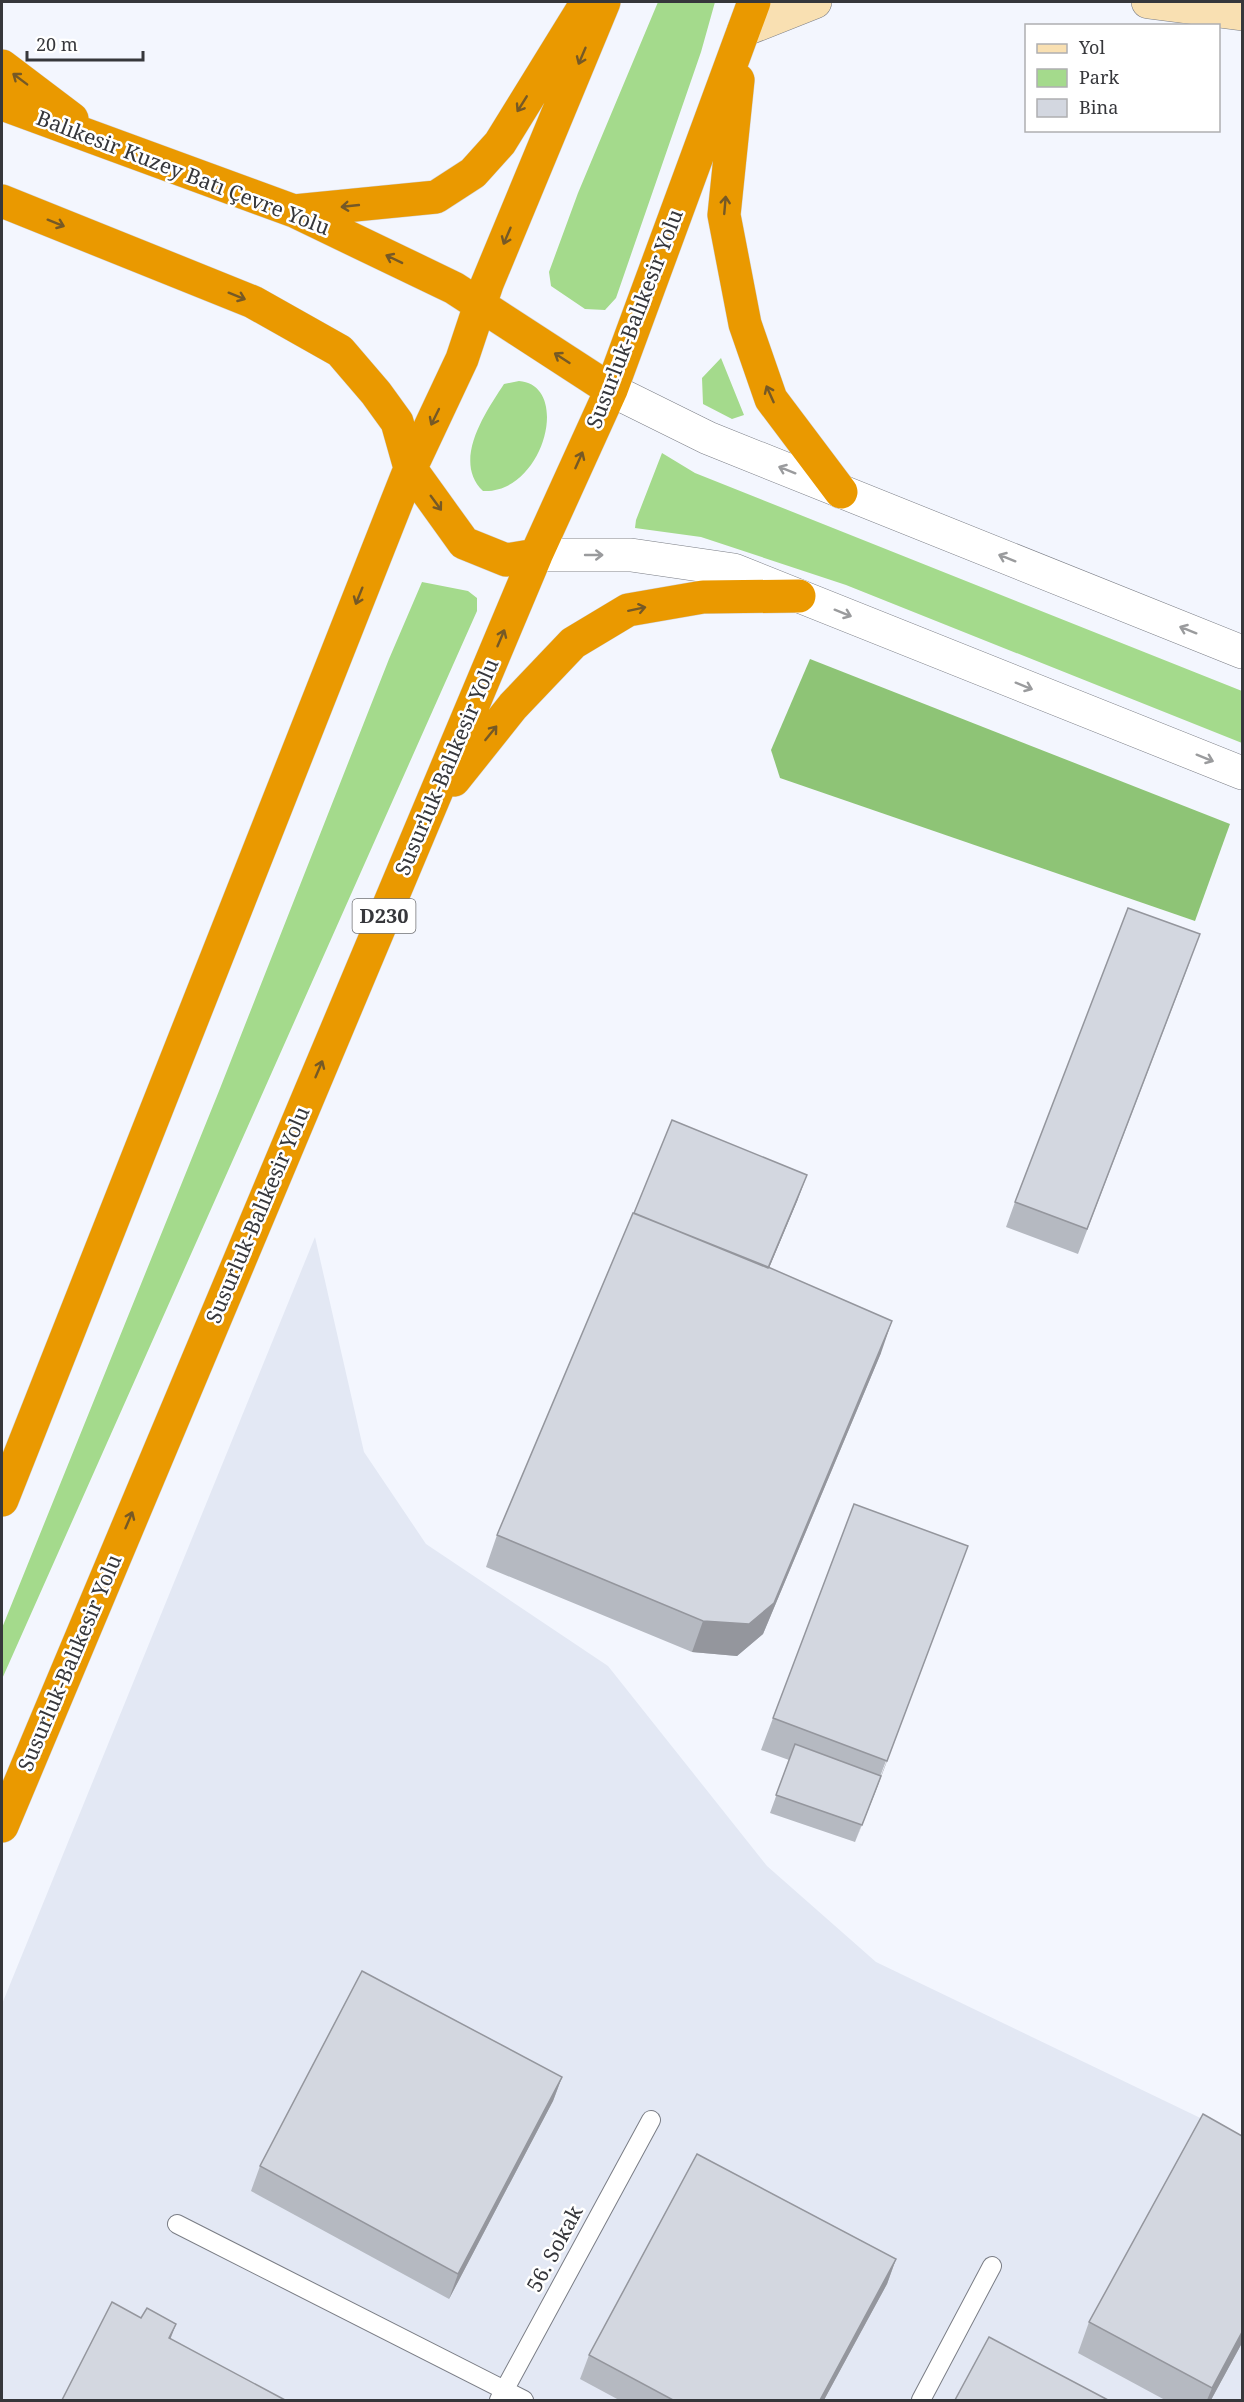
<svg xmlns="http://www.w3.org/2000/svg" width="1244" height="2402" viewBox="0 0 1244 2402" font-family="'Noto Serif',serif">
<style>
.built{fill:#e3e8f4}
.green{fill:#a4da8c}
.forest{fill:#8ec476}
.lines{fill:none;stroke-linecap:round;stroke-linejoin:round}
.lane-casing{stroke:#7a7d85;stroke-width:20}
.street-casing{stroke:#7a7d85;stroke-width:34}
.secondary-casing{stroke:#7a7d85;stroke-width:34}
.highway-casing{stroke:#d3d3d4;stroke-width:34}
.lane{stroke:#fff;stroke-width:18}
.street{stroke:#fff;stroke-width:33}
.secondary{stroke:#f9e0b2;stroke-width:33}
.highway{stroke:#ea9900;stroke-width:33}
.wall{fill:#b5b9c1}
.shaded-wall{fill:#94969d}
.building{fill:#d3d7e0;stroke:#94969d;stroke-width:1.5}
.oneway{stroke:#755926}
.oneway2{stroke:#9a9b9d}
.labels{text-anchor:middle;stroke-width:5;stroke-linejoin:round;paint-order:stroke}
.shield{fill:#fff;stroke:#727376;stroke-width:1.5}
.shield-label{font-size:20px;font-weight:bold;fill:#36373b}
.street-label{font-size:21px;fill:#36373b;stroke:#fff}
</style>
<rect width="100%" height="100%" fill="#f3f6fe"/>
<path class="built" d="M315,1237l49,215 62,92 182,122 159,200 109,96 366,176v262h-1240v-396z"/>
<path class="green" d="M658,2h57l-14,50 -85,246 -11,12 -20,-1 -34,-23 -2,-14 29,-79z
M721,358l23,57 -12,4 -29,-15 -1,-26z
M519,381c53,4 25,113 -36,110 -31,-30 2,-78 21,-107z
M662,453l33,20 547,218v52l-396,-158 -145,-48 -66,-9 1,-8z
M422,582l46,9 9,7v13l-475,1068v-51l217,-537 170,-432z"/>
<path class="forest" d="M810,659l420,165 -35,97 -415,-143 -9,-28z"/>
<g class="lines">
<defs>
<path id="lane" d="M177,2224l347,176
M499,2400l152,-280
M921,2400l71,-134"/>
<path id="street" d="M611,390l97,48 534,214
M536,555h95l103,15 508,203"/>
<path id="secondary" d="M1148,2l94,12
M744,30l71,-28"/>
<path id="highway" d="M2,66l70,53
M738,80l-14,135 21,109 26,75 70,93
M2,104l292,107 160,77 157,102
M2,201l251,101 87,49 36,42 21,29 13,46 54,75 42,17 30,-5
M294,211l142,-14 37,-24 27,-30 87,-141
M454,780l59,-74 60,-63 55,-33 75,-13 96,-1
M2,1500l405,-1024 55,-117 25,-75 117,-282
M2,1826l534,-1271 75,-165 143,-388"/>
</defs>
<use href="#lane" class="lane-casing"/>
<use href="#street" class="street-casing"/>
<use href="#secondary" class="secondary-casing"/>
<use href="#highway" class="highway-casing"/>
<use href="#lane" class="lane"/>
<use href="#street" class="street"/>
<use href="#secondary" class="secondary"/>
<use href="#highway" class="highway"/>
</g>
<path class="wall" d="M1191,959l-113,295 -72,-27 9,-25z
M798,1199l-29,69 112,85 -118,281 -26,22 -45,-4 -206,-85 11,-32z
M956,1578l-101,264 -85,-29 19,-53 -28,-10 12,-32z
M562,2077l-9,24 -104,198 -198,-108 9,-25z
M896,2259l-9,25 -63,116h-205l-39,-21 9,-24z
M1089,2322l153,21 -31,57h-46l-87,-47z"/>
<path class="shaded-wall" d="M807,1175l-9,24 -42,100 9,-25z
M892,1321l-11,32 -118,281 -26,22 -45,-4 11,-31z
M968,1546l-93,247 -20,49 26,-66z
M562,2077l-9,24 -104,198 9,-25z
M896,2259l-9,25 -63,116h-4z
M176,2324l-9,24 2,-10z
M1242,2332v11l-31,57h-4l5,-12z"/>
<path class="building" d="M1128,908l72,26 -113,295 -72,-27z
M672,1120l135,55 -39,93 -134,-55z
M633,1213l135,54 124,54 -118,282 -25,21 -46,-3 -206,-86z
M854,1504l114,42 -81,215 -114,-43z
M795,1744l86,32 -19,49 -86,-30z
M362,1971l200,106 -104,197 -198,-108z
M1203,2114l39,22v196l-30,56 -123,-66z
M697,2154l199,105 -76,141h-147l-84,-45z
M112,2302l29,16 6,-10 29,16 -7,14 116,62h-223z
M989,2337l119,63h-153z"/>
<defs><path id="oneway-shaft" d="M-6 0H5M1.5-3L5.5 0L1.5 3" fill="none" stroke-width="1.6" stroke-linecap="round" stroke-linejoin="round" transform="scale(1.5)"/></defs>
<g class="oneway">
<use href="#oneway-shaft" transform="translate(582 56) rotate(113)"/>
<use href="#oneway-shaft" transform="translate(20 79) rotate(-143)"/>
<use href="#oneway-shaft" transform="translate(522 104) rotate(122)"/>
<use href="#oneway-shaft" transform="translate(725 205) rotate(-85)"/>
<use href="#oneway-shaft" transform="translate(350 206) rotate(174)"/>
<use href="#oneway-shaft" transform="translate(56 223) rotate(22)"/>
<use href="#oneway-shaft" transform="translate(507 236) rotate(113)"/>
<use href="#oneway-shaft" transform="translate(394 259) rotate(-154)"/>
<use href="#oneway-shaft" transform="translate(237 296) rotate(22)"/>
<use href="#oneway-shaft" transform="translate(562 358) rotate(-147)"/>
<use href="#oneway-shaft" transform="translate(770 394) rotate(-114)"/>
<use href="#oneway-shaft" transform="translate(435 417) rotate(116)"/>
<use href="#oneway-shaft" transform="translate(579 460) rotate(-66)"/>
<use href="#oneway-shaft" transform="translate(436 503) rotate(54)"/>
<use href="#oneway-shaft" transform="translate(359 596) rotate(112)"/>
<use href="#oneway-shaft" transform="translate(637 609) rotate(-12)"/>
<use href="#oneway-shaft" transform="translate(501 638) rotate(-67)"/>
<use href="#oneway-shaft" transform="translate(491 733) rotate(-51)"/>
<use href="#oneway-shaft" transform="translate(319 1069) rotate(-67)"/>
<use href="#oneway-shaft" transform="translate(129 1520) rotate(-67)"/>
</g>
<g class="oneway2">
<use href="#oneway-shaft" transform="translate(787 470) rotate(-158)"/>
<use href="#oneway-shaft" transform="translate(594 555)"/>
<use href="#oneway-shaft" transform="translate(1007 558) rotate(-158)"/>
<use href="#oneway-shaft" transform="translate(843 613) rotate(22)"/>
<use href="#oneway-shaft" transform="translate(1188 630) rotate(-158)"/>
<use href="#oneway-shaft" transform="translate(1024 686) rotate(22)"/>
<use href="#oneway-shaft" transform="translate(1205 758) rotate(22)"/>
</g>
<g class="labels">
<rect class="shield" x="352.5" y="899" width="63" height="34" rx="4.5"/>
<g class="shield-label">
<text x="384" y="923">D230</text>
</g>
<g class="street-label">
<text transform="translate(183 173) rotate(21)" y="7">Balıkesir Kuzey Batı Çevre Yolu</text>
<text transform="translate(635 319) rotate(-69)" y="7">Susurluk-Balıkesir Yolu</text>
<text transform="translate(447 767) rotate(-67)" y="7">Susurluk-Balıkesir Yolu</text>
<text transform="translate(258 1215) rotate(-67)" y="7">Susurluk-Balıkesir Yolu</text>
<text transform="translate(70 1663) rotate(-67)" y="7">Susurluk-Balıkesir Yolu</text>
<text transform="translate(555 2249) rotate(-62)" y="7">56. Sokak</text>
</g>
</g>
<rect width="1244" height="2402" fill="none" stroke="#36373b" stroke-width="6"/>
<rect x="1025" y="24" width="195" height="108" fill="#ffffff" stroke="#afafb1" stroke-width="1.5"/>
<rect x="1037" y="44" width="30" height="9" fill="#f9e0b2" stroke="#afafb1" stroke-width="1.5"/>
<text x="1079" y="54" font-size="18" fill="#36373b">Yol</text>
<rect x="1037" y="69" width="30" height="18" fill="#a4da8c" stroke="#afafb1" stroke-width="1.5"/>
<text x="1079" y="84" font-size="18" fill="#36373b">Park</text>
<rect x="1037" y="99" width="30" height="18" fill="#d3d7e0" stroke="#afafb1" stroke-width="1.5"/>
<text x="1079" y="114" font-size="18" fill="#36373b">Bina</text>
<path d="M27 51v9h116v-9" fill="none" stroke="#36373b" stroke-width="3"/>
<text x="36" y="51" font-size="18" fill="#36373b" stroke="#ffffff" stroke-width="4.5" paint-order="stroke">20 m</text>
</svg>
